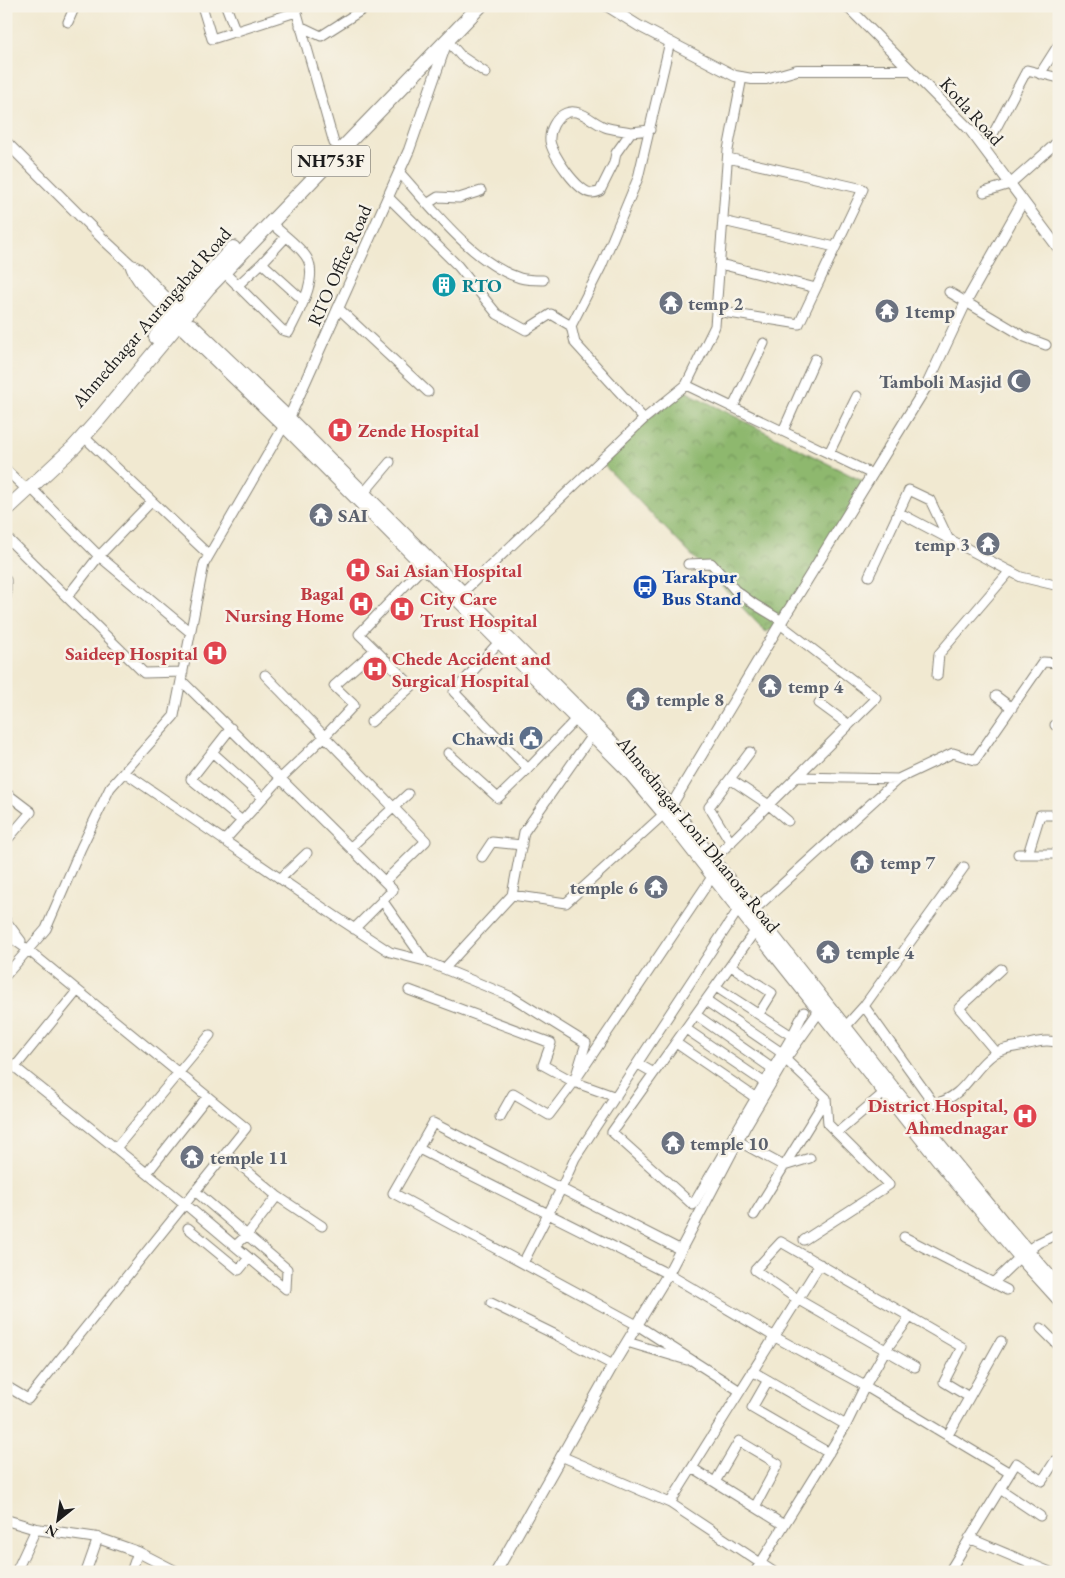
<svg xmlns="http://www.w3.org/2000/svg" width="1065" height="1578" viewBox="0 0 1065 1578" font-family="'EB Garamond',serif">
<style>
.forest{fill:url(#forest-crowns);stroke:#556a45}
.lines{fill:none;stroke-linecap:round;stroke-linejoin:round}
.minor-casing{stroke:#868276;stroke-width:11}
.tertiary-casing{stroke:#868276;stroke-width:12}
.primary-casing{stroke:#868276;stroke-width:14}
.trunk-casing{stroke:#868276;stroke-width:16}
.minor{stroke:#fff;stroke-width:9}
.tertiary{stroke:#fff;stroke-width:10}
.primary{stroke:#fff;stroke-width:12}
.trunk{stroke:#fff;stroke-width:14}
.labels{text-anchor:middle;stroke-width:5;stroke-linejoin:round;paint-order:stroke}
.shield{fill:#f7f3e8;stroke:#5e5c59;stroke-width:1}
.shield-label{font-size:18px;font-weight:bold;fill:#1c1c1c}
.street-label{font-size:19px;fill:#1c1c1c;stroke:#f7f3e8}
.culture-label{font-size:19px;font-weight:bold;fill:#0d838f;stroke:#f7f3e8;text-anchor:start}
.worship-label{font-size:19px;font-weight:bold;fill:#5b616d;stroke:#f7f3e8;text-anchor:start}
.health-label{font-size:19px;font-weight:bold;fill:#be3a42;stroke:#f7f3e8;text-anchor:start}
.transit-label{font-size:19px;font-weight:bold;fill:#164399;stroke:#f7f3e8;text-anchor:start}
.service-label{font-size:19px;font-weight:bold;fill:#4e5e75;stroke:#f7f3e8;text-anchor:end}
</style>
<defs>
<pattern id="forest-crowns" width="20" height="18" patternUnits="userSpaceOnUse" patternTransform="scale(1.25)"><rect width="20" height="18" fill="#8eb86e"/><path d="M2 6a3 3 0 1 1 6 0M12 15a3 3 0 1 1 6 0" fill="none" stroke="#73955a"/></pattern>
</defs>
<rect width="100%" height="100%" fill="#f7f3e8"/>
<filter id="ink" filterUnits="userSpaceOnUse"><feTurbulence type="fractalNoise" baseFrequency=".02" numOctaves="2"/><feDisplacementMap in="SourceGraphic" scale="10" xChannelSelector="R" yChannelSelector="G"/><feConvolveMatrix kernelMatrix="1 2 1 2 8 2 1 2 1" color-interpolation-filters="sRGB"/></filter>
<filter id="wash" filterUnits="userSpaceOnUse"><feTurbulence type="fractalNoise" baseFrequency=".0096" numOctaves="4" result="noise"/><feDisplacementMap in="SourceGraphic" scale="20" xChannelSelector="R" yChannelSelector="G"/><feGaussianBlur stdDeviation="1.12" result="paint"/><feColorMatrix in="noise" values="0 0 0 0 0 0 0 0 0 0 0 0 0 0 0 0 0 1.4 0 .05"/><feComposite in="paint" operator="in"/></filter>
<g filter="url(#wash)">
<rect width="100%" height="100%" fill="#f1e9d1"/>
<path class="forest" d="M683,390l185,94 -88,140 -14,8 -167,-172z"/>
</g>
<g filter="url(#ink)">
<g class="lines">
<defs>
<path id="minor" d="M202,6l10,33 84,-27
M226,6l10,26
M295,6l39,137
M68,22l7,-16
M300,26l21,10 47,-30
M447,40l14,16 25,17
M1040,74l19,-30
M742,77l-14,73 -13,176 -29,59 186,89
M631,132c-8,-2 -18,-2 -26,-5 -12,-4 -25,-20 -39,-14 -10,4 -17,17 -16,28 2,13 28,52 42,52 1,0 6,-1 8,-2l14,-28 2,-10 15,-21 19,-2
M985,149l42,-79 32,8
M399,172c32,35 75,92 121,106 7,2 16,2 23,2
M984,192l26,-8 44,-39 5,-7
M388,197l70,69 39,48 29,16 25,-16 20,12
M427,204l11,-7 21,1 22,-7
M723,221l112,26
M262,263l42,38
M720,264l96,24
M224,272l58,58 7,2c9,-19 30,-53 18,-74 -7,-12 -26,-25 -36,-35
M237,286l25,-23 24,-26
M949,292l76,45 21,8
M338,308l90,84
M716,311l83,13 64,-135 -135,-31
M733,407l31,-64
M644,419l42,-34
M783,431l32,-72
M83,436l126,119
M829,453l28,-57
M6,470l16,15
M31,488l68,68 91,76
M363,494l27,-32
M898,512l123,65 38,9
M6,537l138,136 39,-1
M688,564l23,-1 24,27 19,14 28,17
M869,576l40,-86 21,10 18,38
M6,580v17
M463,592l181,-173 -69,-76 -4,-17 30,-59 37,-89 32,-136
M67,597l32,-41 53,-55
M499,642l-45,50 74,77
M265,675l161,166 -41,40
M937,676l2,-22 71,-83
M181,680l212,210 -39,39
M996,696l16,12
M819,703l30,22
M371,722l41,-36 -53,-52 64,-67
M1055,725h4
M231,728l-40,51 51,42
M212,752l51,46
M448,753l50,45 30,-29 48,-50
M124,772l211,144 55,36 35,9 87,36 74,46 -12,39
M797,777l101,2
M730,779l39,26 19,16
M6,793l25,19 -25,29
M224,841l57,-63 44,-42 29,-31 -20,-19 41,-36
M731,843l-22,-36 41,-55
M351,847l57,-53
M1018,854h41
M1028,854l12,-39h19
M482,857l10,-15 30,3
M713,860l163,-162 -96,-74
M280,879l27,-26
M512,895l12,-63 68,-97
M382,900l43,61
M753,911l145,-132 55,-26 22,7 68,-98 16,1
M6,921l15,20
M755,931l-143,201 81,73 99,-169 12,-24
M6,934l21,15 219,179 -218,271 -22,-13
M731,966l41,27 -13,21
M444,969l68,-74 54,8 98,-89
M6,975l40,-46 35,-81 29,-60 64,-72 30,-152 80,-138
M716,987l76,49
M409,990l142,53 -8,22 31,17 -25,33 -36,-21 -13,23
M706,1001l76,52
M864,1006l70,98c33,-8 36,-34 61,-51 7,-5 21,-6 30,-8 12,-3 22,-6 34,-2
M696,1015l77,54
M846,1026l18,-20 100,-139
M686,1029l79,54
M676,1043l80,55
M996,1052l-37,-44 42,-39
M6,1060l179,144 101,85 1,-20 -92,-78
M638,1064l16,9
M15,1067l62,-76
M616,1097l-42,-15 138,-205
M837,1133l47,-40
M738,1141l46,25 26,-8
M116,1148l94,-113
M419,1149l249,125 107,63 90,49 145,87
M226,1153l51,43 45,30
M147,1173l60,-76
M754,1215l72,-117 -41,-39
M188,1228l51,42 10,-12
M904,1237l103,53
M804,1240l85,-55 -61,-61 -2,-26
M235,1246l12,-11 30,-39
M681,1250l-248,-127 -40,70 244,132 103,66
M1027,1251l11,-8 21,-10
M523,1263l38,-74 14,-31 163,-248
M993,1283l27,-26
M491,1303l65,32 57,30
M1041,1328l18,18
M627,1342l60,18
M915,1367l-118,-68 -42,-29 26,-28 181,105 -18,35 25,15
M752,1371l94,54
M768,1380l-16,28 77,45
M948,1435l53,-94
M561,1456l109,47 104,69
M692,1468l92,57
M715,1482l24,-41 39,23 -23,43
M1000,1489l40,27
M670,1503l150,-239
M969,1538l81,34
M16,1572l20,-43
M86,1572l12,-34
M131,1572l7,-20
M755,1572l91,-147 19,-39 20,-35 25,-34
M949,1572l67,-109 26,18 13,-20"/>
<path id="tertiary" d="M607,6l32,20 96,50 17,3h14l31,-9h113
M847,6l123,124 89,119
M6,142l97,97 27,25 8,4 39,41
M130,264c5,19 28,38 41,52
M289,418l120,-268 37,-106
M671,806l109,-182 146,-237 40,-85 57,-101
M6,1520l30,9 62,9 40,14 39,20
M496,1572l117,-207 55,-91 77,-147 40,-68 38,-53"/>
<path id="primary" d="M172,318l112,108 342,343 38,45 60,77 230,289 66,77 39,43
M192,325l97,93 345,346 37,42 220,279 117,143 51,59"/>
<path id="trunk" d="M156,337l21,-28 56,-61
M6,510l68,-63 25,-28 109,-131 272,-282"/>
</defs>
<use href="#minor" class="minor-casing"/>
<use href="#tertiary" class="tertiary-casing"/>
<use href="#primary" class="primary-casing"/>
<use href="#trunk" class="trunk-casing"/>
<use href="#minor" class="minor"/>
<use href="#tertiary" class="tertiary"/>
<use href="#primary" class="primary"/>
<use href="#trunk" class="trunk"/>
</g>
</g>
<defs>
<symbol id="building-disc" viewBox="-11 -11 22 22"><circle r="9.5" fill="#0f9aa8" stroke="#f7f3e8"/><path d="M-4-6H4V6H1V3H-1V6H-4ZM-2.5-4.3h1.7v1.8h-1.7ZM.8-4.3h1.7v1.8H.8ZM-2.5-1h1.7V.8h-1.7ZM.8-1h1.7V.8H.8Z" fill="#fff"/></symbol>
<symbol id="temple-disc" viewBox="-11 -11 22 22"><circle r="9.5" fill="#6b7280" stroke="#f7f3e8"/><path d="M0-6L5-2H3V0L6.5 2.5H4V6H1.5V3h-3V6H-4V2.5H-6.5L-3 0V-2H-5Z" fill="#fff"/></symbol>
<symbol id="mosque-disc" viewBox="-11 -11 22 22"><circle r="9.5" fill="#6b7280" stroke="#f7f3e8"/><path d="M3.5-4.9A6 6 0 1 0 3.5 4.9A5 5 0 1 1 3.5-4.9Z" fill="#fff"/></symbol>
<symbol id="hospital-disc" viewBox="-11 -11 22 22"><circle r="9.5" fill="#e0444e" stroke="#f7f3e8"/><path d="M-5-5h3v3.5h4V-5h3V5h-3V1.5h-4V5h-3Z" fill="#fff"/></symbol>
<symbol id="bus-disc" viewBox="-11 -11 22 22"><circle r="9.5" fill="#1a4fb4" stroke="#f7f3e8"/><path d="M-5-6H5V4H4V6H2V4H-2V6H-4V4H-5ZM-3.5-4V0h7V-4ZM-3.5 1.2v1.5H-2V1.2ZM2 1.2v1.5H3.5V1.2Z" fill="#fff"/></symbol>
<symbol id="civic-disc" viewBox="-11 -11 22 22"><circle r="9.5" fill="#5c6f8a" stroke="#f7f3e8"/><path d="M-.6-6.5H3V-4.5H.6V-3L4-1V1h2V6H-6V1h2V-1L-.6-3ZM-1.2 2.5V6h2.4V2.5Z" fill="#fff"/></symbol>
</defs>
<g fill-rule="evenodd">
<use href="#building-disc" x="430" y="271" width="28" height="28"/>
<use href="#temple-disc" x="657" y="289" width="28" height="28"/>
<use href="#temple-disc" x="873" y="297" width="28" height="28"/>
<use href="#mosque-disc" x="1005" y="367" width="28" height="28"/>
<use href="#hospital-disc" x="326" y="416" width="28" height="28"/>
<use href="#temple-disc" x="307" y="501" width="28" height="28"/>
<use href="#temple-disc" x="974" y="530" width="28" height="28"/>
<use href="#hospital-disc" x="344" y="556" width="28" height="28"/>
<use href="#bus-disc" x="631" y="573" width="28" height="28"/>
<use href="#hospital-disc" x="347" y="590" width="28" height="28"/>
<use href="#hospital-disc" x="388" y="595" width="28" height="28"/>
<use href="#hospital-disc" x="201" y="639" width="28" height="28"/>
<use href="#hospital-disc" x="361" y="655" width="28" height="28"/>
<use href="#temple-disc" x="756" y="672" width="28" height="28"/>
<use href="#temple-disc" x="624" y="685" width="28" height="28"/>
<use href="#civic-disc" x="517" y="724" width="28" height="28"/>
<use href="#temple-disc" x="848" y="848" width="28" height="28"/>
<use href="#temple-disc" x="642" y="873" width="28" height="28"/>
<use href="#temple-disc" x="814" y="938" width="28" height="28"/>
<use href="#hospital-disc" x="1011" y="1102" width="28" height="28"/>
<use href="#temple-disc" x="659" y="1129" width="28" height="28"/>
<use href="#temple-disc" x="178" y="1143" width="28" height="28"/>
</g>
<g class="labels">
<rect class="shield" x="292" y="145.5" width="78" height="31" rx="4"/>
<g class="shield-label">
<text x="331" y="167">NH753F</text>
</g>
<g class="street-label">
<text transform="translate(972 111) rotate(48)" y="7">Kotla Road</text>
<text transform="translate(339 265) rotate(-66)" y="7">RTO Office Road</text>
<text transform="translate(151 317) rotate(-49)" y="7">Ahmednagar Aurangabad Road</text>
<text transform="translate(699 834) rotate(51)" y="7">Ahmednagar Loni Dhanora Road</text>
</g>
<g class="culture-label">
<text x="462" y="292">RTO</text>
</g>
<g class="worship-label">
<text x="688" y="310">temp 2</text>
<text x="904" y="318">1temp</text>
<text x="1002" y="388" text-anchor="end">Tamboli Masjid</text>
<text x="338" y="522">SAI</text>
<text x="970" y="551" text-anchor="end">temp 3</text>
<text x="788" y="693">temp 4</text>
<text x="656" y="706">temple 8</text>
<text x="880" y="869">temp 7</text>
<text x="638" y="894" text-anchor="end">temple 6</text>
<text x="846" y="959">temple 4</text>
<text x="690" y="1150">temple 10</text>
<text x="210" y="1164">temple 11</text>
</g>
<g class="health-label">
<text x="358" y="437">Zende Hospital</text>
<text x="376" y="577">Sai Asian Hospital</text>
<text x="344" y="600" text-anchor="end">Bagal<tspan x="344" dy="22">Nursing Home</tspan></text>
<text x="420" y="605">City Care<tspan x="420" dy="22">Trust Hospital</tspan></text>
<text x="198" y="660" text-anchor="end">Saideep Hospital</text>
<text x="392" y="665">Chede Accident and<tspan x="392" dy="22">Surgical Hospital</tspan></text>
<text x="1008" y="1112" text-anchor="end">District Hospital,<tspan x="1008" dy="22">Ahmednagar</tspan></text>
</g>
<g class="transit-label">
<text x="662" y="583">Tarakpur<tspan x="662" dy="22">Bus Stand</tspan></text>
</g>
<g class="service-label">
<text x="514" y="745">Chawdi</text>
</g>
</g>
<rect width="1065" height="1578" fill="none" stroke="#f7f3e8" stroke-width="25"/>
<g transform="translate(58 1520) rotate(210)" stroke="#f7f3e8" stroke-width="4" paint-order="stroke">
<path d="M0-4L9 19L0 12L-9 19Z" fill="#1c1c1c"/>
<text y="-8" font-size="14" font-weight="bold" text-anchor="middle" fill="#1c1c1c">N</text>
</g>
</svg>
